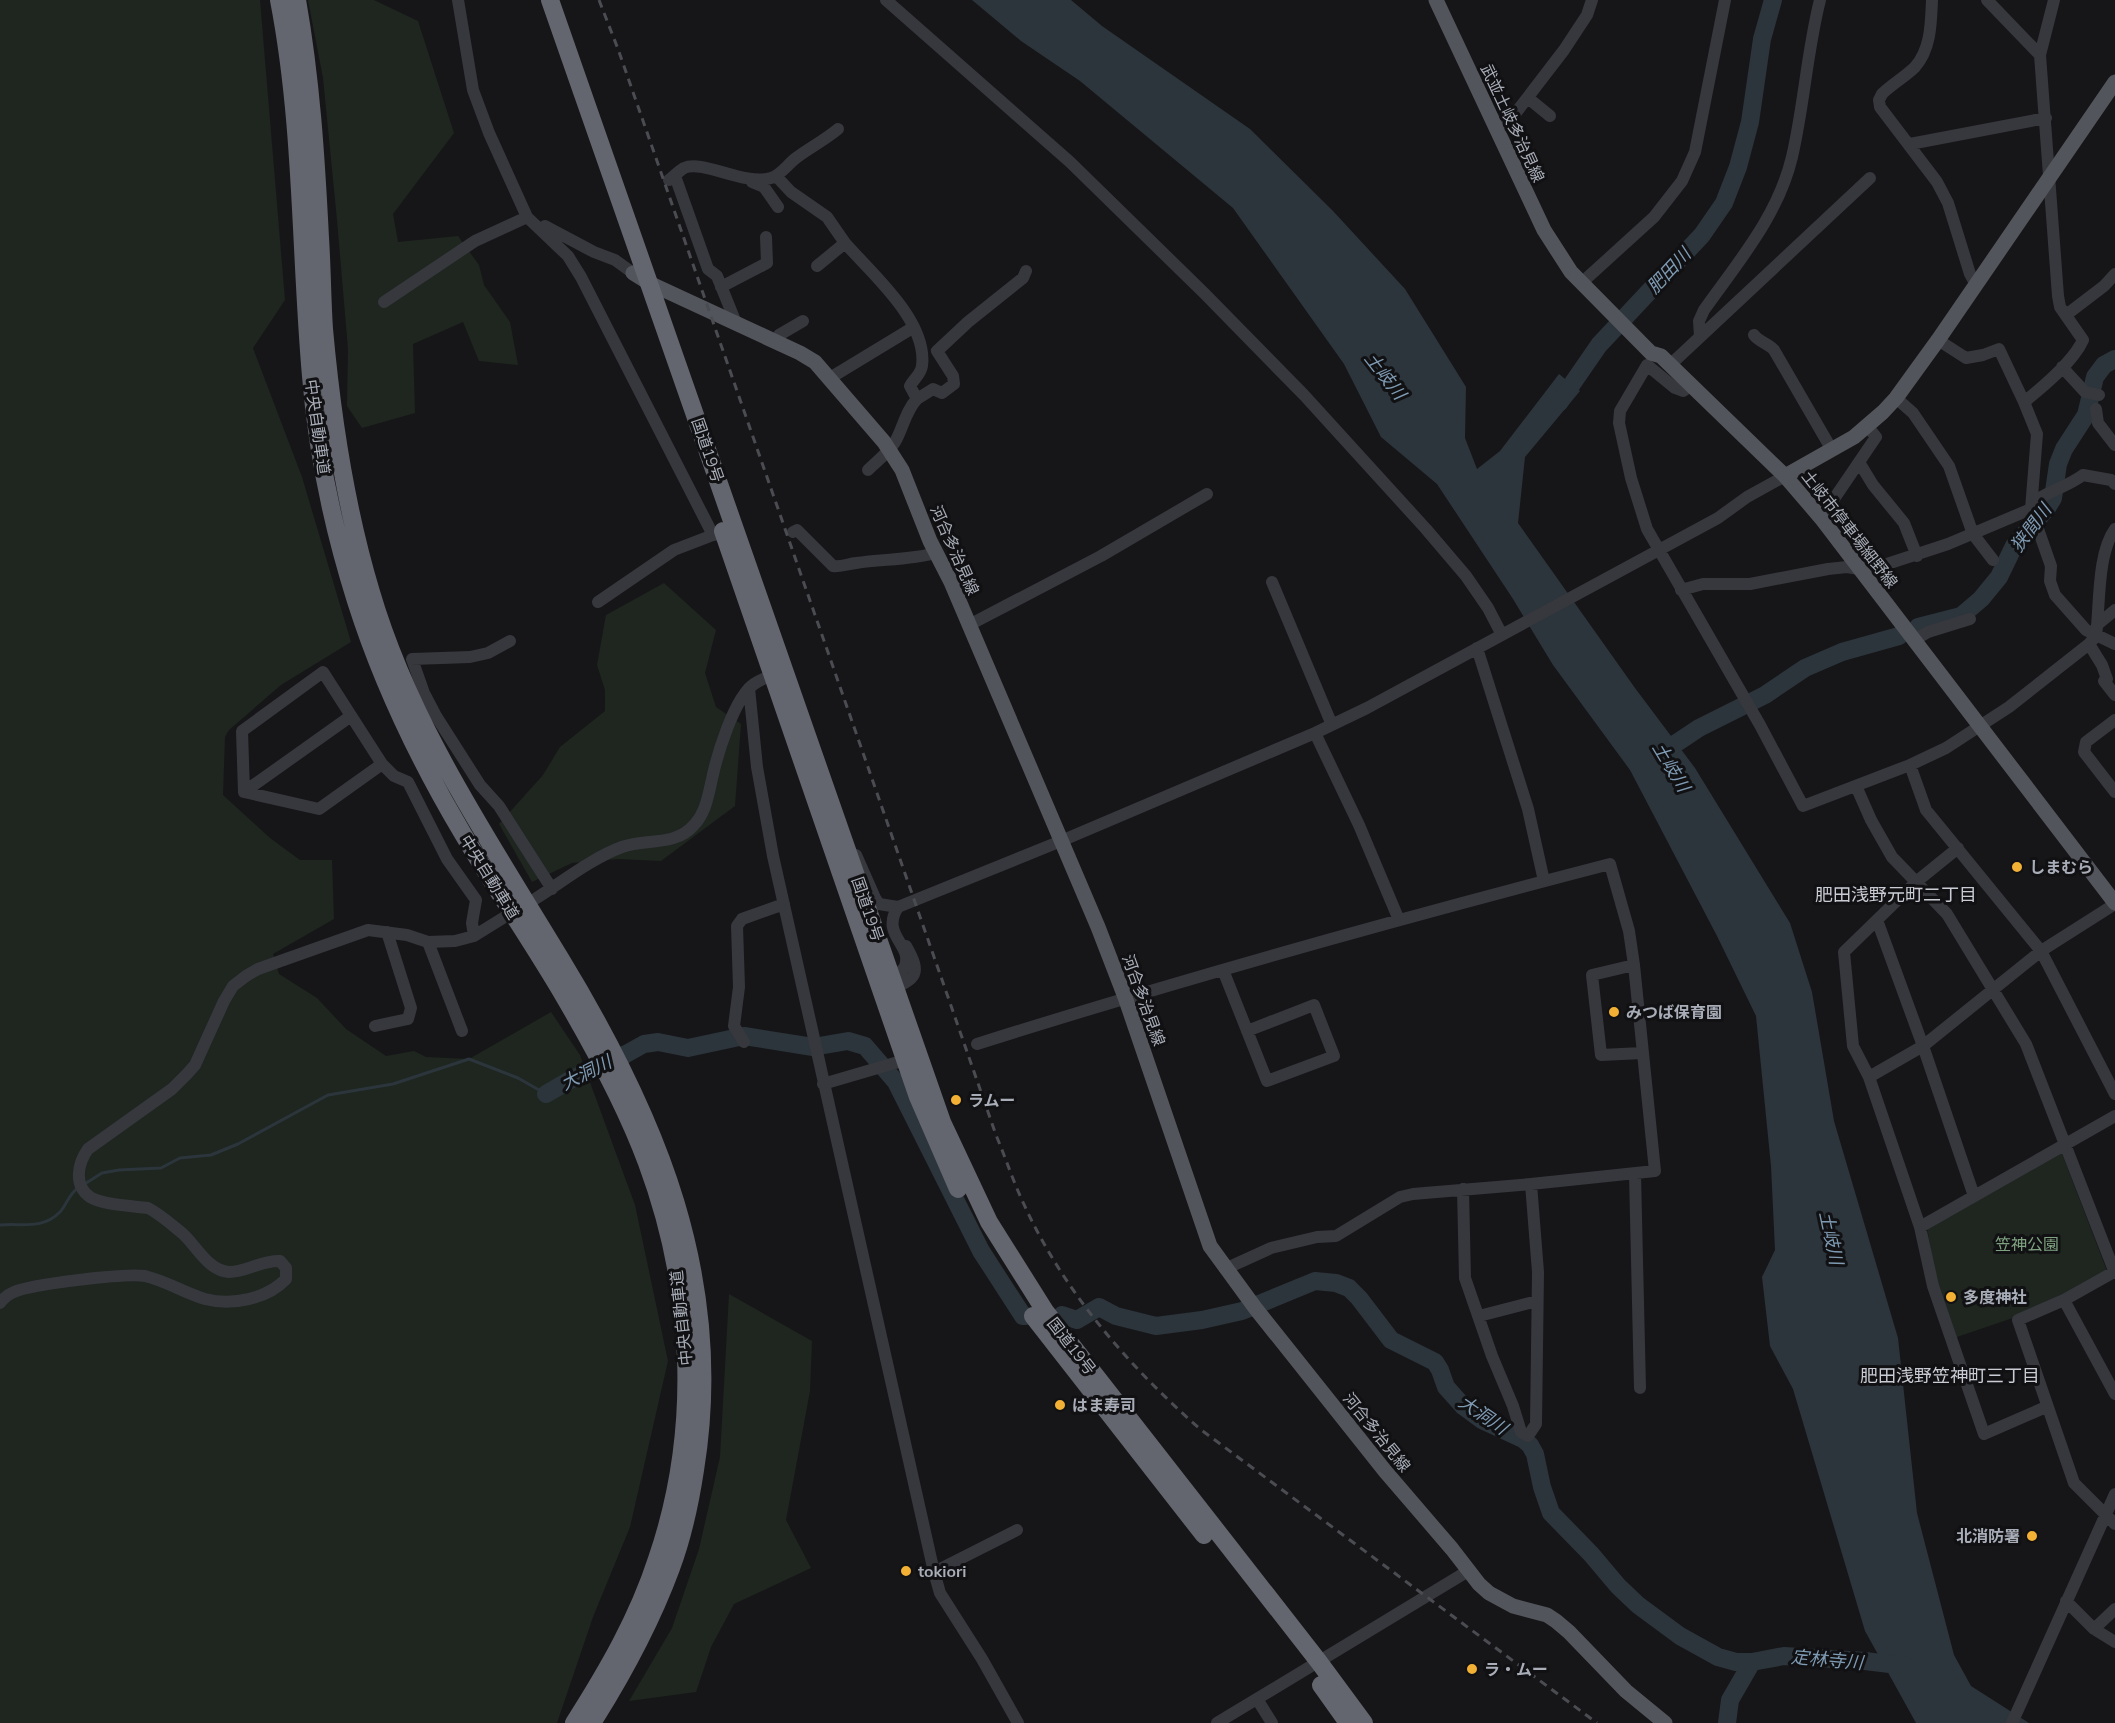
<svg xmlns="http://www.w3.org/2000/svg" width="2115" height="1723" viewBox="0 0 2115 1723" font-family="Mulish,'Noto Sans JP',sans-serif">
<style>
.green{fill:#1e261f}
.water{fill:#2c353c}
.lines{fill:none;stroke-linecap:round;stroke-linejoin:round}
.stream{stroke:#2c353c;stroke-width:3}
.river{stroke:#2c353c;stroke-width:18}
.minor{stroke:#37383d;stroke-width:12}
.major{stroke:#53555c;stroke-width:15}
.highway{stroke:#63666e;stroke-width:18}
.rail{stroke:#4a4c52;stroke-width:3;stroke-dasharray:8 6;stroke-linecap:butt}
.poi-dot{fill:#f2b134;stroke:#111113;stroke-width:2}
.labels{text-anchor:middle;stroke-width:6;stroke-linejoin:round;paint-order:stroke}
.street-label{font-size:16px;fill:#a8adb8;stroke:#111113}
.poi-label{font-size:16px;font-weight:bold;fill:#a8adb8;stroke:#111113;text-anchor:start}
.park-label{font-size:16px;fill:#7fa381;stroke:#111113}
.water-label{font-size:18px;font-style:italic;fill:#7f9bb3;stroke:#111113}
.neighbourhood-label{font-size:18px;fill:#c9ccd4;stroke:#111113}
</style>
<rect width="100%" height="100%" fill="#161618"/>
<path class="green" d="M0,0h260l25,300 -32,48 49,129 49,165 -70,43 -52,45 -4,7 -2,58 47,43 30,22h32l2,59 -61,35 6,20 38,24 29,31 40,27 28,-5 12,6 43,2 82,-47 29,43 55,150 33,156 -38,166 -37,90 -36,106h-557z
M308,0h66l44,21 36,112 -61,81 5,28 60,-6 21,29 5,20 26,37 8,43 -39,-4 -16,-39 -50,22 2,69 -53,15 -15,-22 1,-57 -11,-129 -14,-142z
M664,583l52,47 -11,43 11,34 25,17 -6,82 -74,55 -43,-2 -46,4 -40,19 -33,-58 44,-49 17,-28 45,-36v-21l-8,-25 9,-50z
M2061,1151l48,125 -61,30 -94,32 -18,-54 -9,-57z
M729,1294l83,47 -2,50 -24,129 25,48 -77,36 -23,43 -15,45 -67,9 43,-73 27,-79 21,-92z"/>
<path class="water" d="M972,0h99l31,26 148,103 83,82 72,78 61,98 -1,51 12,31 23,-18 59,-77 21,17 -55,66 -7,66 117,165 60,80 95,155 22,69 22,129 64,217 19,175 37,142 17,31 58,37h-113l-51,-92 -72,-242 -23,-43 -8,-69 13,-27 -4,-84 -15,-150 -39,-80 -87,-166 -77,-105 -40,-66 -76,-115 -56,-47 -37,-73 -111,-156 -153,-127 -59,-40z"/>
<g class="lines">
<path class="stream" d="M83,1185l19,-12 17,-3 42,-2 19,-10 31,-3 27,-11 90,-49 65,-11 76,-25 49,19 28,16
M0,1225c23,-2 42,5 60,-13 7,-8 9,-18 18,-24"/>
<path class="river" d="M1559,403l40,-58 103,-110 22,-32 14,-36 12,-45 12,-83 11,-39
M1918,627l43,-11 20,-17 18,-22 15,-31 33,-38 6,-10 5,-34 6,-15 22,-34 9,-38 9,-12 11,-6
M1663,752l36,-24 66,-33 40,-27 37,-16 57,-16
M546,1094l24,-14 56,-26 18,-10 14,-2 30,6 56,-12 69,11 35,-6 17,5 31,36 85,169 42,65h3
M1062,1315l15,5 22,-13 17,9 40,10 46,-6 40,-9 73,-30 21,2 13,5 10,10 32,42 44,22 5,8 6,17 17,19 19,14 41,19 7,6 5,9 7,33 9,26 40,41 27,32 20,19 42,31 38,21 18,5h16
M1727,1723l3,-23 22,-38 32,-6 81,5 41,5"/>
<path class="minor" d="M458,0l15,90 16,43 38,84 41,39 13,21 132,258 16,-3
M886,0l184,162 135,132 99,101 122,134 40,47 22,32 14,27
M1932,0c-1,23 -1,49 -17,67 -10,10 -23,17 -33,27l-3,6 1,7 57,75 11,21 22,71 6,11
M1987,0l53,55 18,241 2,11 23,33c-10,22 -39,46 -59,62l13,32 -6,75
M2040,55l14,-55
M1528,98l22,18
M1496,130l12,-7 56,-73 23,-35 5,-15
M1910,144l136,-26
M675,176l33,93 9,7 19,47
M776,176l15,16 36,25 18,26 -28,23
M669,180c5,-4 10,-9 15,-12 18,-9 60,18 87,10 10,-3 16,-13 25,-20 13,-10 29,-18 42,-29
M752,182l12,5 14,20
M545,226l49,26 21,8 18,13
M845,243c27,31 83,78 77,123 -1,8 -8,13 -12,20l7,13c-11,11 -14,29 -22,43 -7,11 -18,19 -27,28
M1588,277l66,-60 28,-36 13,-29 30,-152
M721,287l46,-24 -1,-26
M384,302l91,-61 52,-24
M2066,315l38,-29 11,-12
M1754,335c5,7 14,8 20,15l58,100
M1700,337l170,-159
M1938,340l28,18 17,-3 16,-6 25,53
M775,341l4,-6 24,-14
M1670,365l30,-28 -1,-16 5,-11c34,-48 74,-94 88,-153 12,-51 15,-106 28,-157
M2062,367l23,25 14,3
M830,378l84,-51
M1690,386l-7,5 -8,-3 -28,-23 -27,46 -1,12 12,55 16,51 113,196 43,81 107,-41 36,-17 63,-41 80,-63 7,-8c4,-31 1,-82 19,-107
M1896,398l17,15 36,53 24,68 20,26
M917,399l16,-10 9,4 12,-9 -1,-8 -16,-25 31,-29 55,-44 3,-7
M2096,409l2,14 17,22
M1859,462l14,23 31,38 13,33
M2032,503c16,-12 35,-16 51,-28l28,5 4,4
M1821,518l55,-81 -8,-10
M793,532l4,-2 36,36c8,1 15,-2 23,-3 27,-4 54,-3 80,-10
M1272,582l60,143
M1681,590l22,-6h47l78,-15 19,-2 12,2 28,-5 61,-20 83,-35 20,57 -1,15 5,14 31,35 29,14
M598,602l76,-52 39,-15
M969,625l132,-69 106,-62
M2097,625l18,-15
M1914,640l14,-8 42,-13
M510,641l-22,12 -18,4 -58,2 12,34 12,23 44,69 19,21 53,83
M2089,644l13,21 5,14 -3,2 11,14
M1477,648l51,161 16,72
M749,688l8,79 16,89 161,716 6,21 42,66 36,64
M2115,720l-29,22 -2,10 31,40
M1315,733l44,92 40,95
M382,764l-59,-92 -81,59 2,61 75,17 63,-45 12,12 14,6 39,77 29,41 -4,23 2,13
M1910,765l16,45 115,141 74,143
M1856,786l15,34 21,37 55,57 79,130 89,229
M244,792l107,-76
M1958,848l-42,34 -72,70 9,94 16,31 51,150 13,59 51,148 62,-27
M856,855l19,43 4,6 19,3
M535,899c27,-17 57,-41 87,-52 24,-9 53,0 72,-22 12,-13 14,-29 18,-46 5,-24 22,-81 42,-95 7,-5 17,-8 25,-11
M1877,920l46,126 51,150
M428,942l34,89
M1634,965l-42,10 9,80 41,-2
M1223,970l44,111 67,-25 -20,-51 -67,26
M888,983c4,-7 14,-10 17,-17 8,-21 -25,-31 -7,-59l163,-66 254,-108 52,-25 351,-190 29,-21 38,-21
M888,990c29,-11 34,-16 18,-44
M375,1026l33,-7 3,-11 -24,-76
M744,1042l-10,-16 5,-39 -2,-61 5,-7 42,-15
M977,1044c209,-66 421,-125 633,-180l19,67 5,34 21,206 -124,13 -118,10 -13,3 -64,39 -19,1 -46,11 -46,21
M1869,1077l54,-31 118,-95 74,-47
M823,1084l82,-24
M1635,1174l5,214
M1463,1189l2,89 27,78 21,50 8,26 7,4 8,-12 2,-152 -7,-88
M1920,1227l195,-111
M2114,1272l-50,28 -46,20 56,163 41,41
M2064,1300l51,94
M0,1303c3,-4 9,-9 14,-11 18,-8 112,-19 131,-16 21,5 40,17 60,23 27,7 62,0 81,-20v-11l-6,-7c-18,-1 -33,11 -51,11 -21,-1 -33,-27 -47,-39 -10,-8 -22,-19 -34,-25 -15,-2 -46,-3 -58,-11 -17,-12 -12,-34 -2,-48l84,-60 15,-15 8,-9 29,-64 9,-15 13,-10 12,-7 110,-39 39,5 21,7 27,-1 19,-5 29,-18
M1479,1316l58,-15
M934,1572l83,-42
M2066,1601l28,28 21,13
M2094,1629l21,-20
M1257,1699l15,24
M1217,1723l251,-152
M2012,1723l103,-229"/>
<path class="major" d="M1436,0l108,230 27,42 80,81 10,3 124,120 36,42 294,385
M633,273l16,10 151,70 15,9 69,80 18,28 28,71 21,41 147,345 27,70 85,249 46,63 129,162 67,78 27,35 10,9 24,13 34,9 9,6 13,11 57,59 39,32
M1785,476l69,-39 29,-25 13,-14 42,-58 177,-258"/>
<path class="highway" d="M279,0c24,124 21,251 32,376 6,76 22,152 45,225 26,82 63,159 107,233 33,56 70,109 102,164 31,53 61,108 82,165 47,127 54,267 10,396 -19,59 -50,112 -83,164
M297,0c14,79 19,158 23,238 2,30 2,61 4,91 8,89 21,177 47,263 39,133 118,248 189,366 97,159 166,322 135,512 -5,33 -12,66 -24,98 -20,54 -48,106 -79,155
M550,0l392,1122 47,100 56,89 274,351 45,61
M723,531l195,566 40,92
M1033,1316l171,219
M1321,1685l27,38"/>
<path class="rail" d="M599,0l19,49 378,1086c8,19 14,37 22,56 40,94 106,171 182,238l397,294"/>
</g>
<g class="poi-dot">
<circle cx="2017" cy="867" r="6"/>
<circle cx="1614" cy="1012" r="6"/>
<circle cx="956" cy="1100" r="6"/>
<circle cx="1951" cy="1297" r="6"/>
<circle cx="1060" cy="1405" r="6"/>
<circle cx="2032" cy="1536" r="6"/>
<circle cx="906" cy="1571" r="6"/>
<circle cx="1472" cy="1669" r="6"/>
</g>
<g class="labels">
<g class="street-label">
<text transform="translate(1513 123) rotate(65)" y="6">武並土岐多治見線</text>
<text transform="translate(318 427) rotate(82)" y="6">中央自動車道</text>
<text transform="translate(708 450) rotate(71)" y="6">国道19号</text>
<text transform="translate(1850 529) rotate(52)" y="6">土岐市停車場細野線</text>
<text transform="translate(955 550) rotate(66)" y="6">河合多治見線</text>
<text transform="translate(490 877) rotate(58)" y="6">中央自動車道</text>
<text transform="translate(868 909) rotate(71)" y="6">国道19号</text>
<text transform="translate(1144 1000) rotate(70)" y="6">河合多治見線</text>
<text transform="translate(681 1318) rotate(-96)" y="6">中央自動車道</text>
<text transform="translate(1072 1346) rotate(52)" y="6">国道19号</text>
<text transform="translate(1377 1432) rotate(51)" y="6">河合多治見線</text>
</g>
<g class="poi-label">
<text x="2029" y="873">しまむら</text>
<text x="1626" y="1018">みつば保育園</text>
<text x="968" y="1106">ラムー</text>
<text x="1963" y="1303">多度神社</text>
<text x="1072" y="1411">はま寿司</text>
<text x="2020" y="1542" text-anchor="end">北消防署</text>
<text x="918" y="1577">tokiori</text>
<text x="1484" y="1675">ラ・ムー</text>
</g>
<g class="park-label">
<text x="2027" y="1250">笠神公園</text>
</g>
<g class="water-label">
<text transform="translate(1669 271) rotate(-47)" y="6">肥田川</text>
<text transform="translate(1385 376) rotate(52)" y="6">土岐川</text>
<text transform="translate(2031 528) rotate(-53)" y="6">狭間川</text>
<text transform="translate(1671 767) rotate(59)" y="6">土岐川</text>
<text transform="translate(586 1073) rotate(-27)" y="6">大洞川</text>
<text transform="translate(1831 1238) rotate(78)" y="6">土岐川</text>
<text transform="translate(1483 1415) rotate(34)" y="6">大洞川</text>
<text transform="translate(1827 1660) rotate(5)" y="6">定林寺川</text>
</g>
<g class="neighbourhood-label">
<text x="1896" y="901">肥田浅野元町二丁目</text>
<text x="1950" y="1382">肥田浅野笠神町三丁目</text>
</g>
</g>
</svg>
